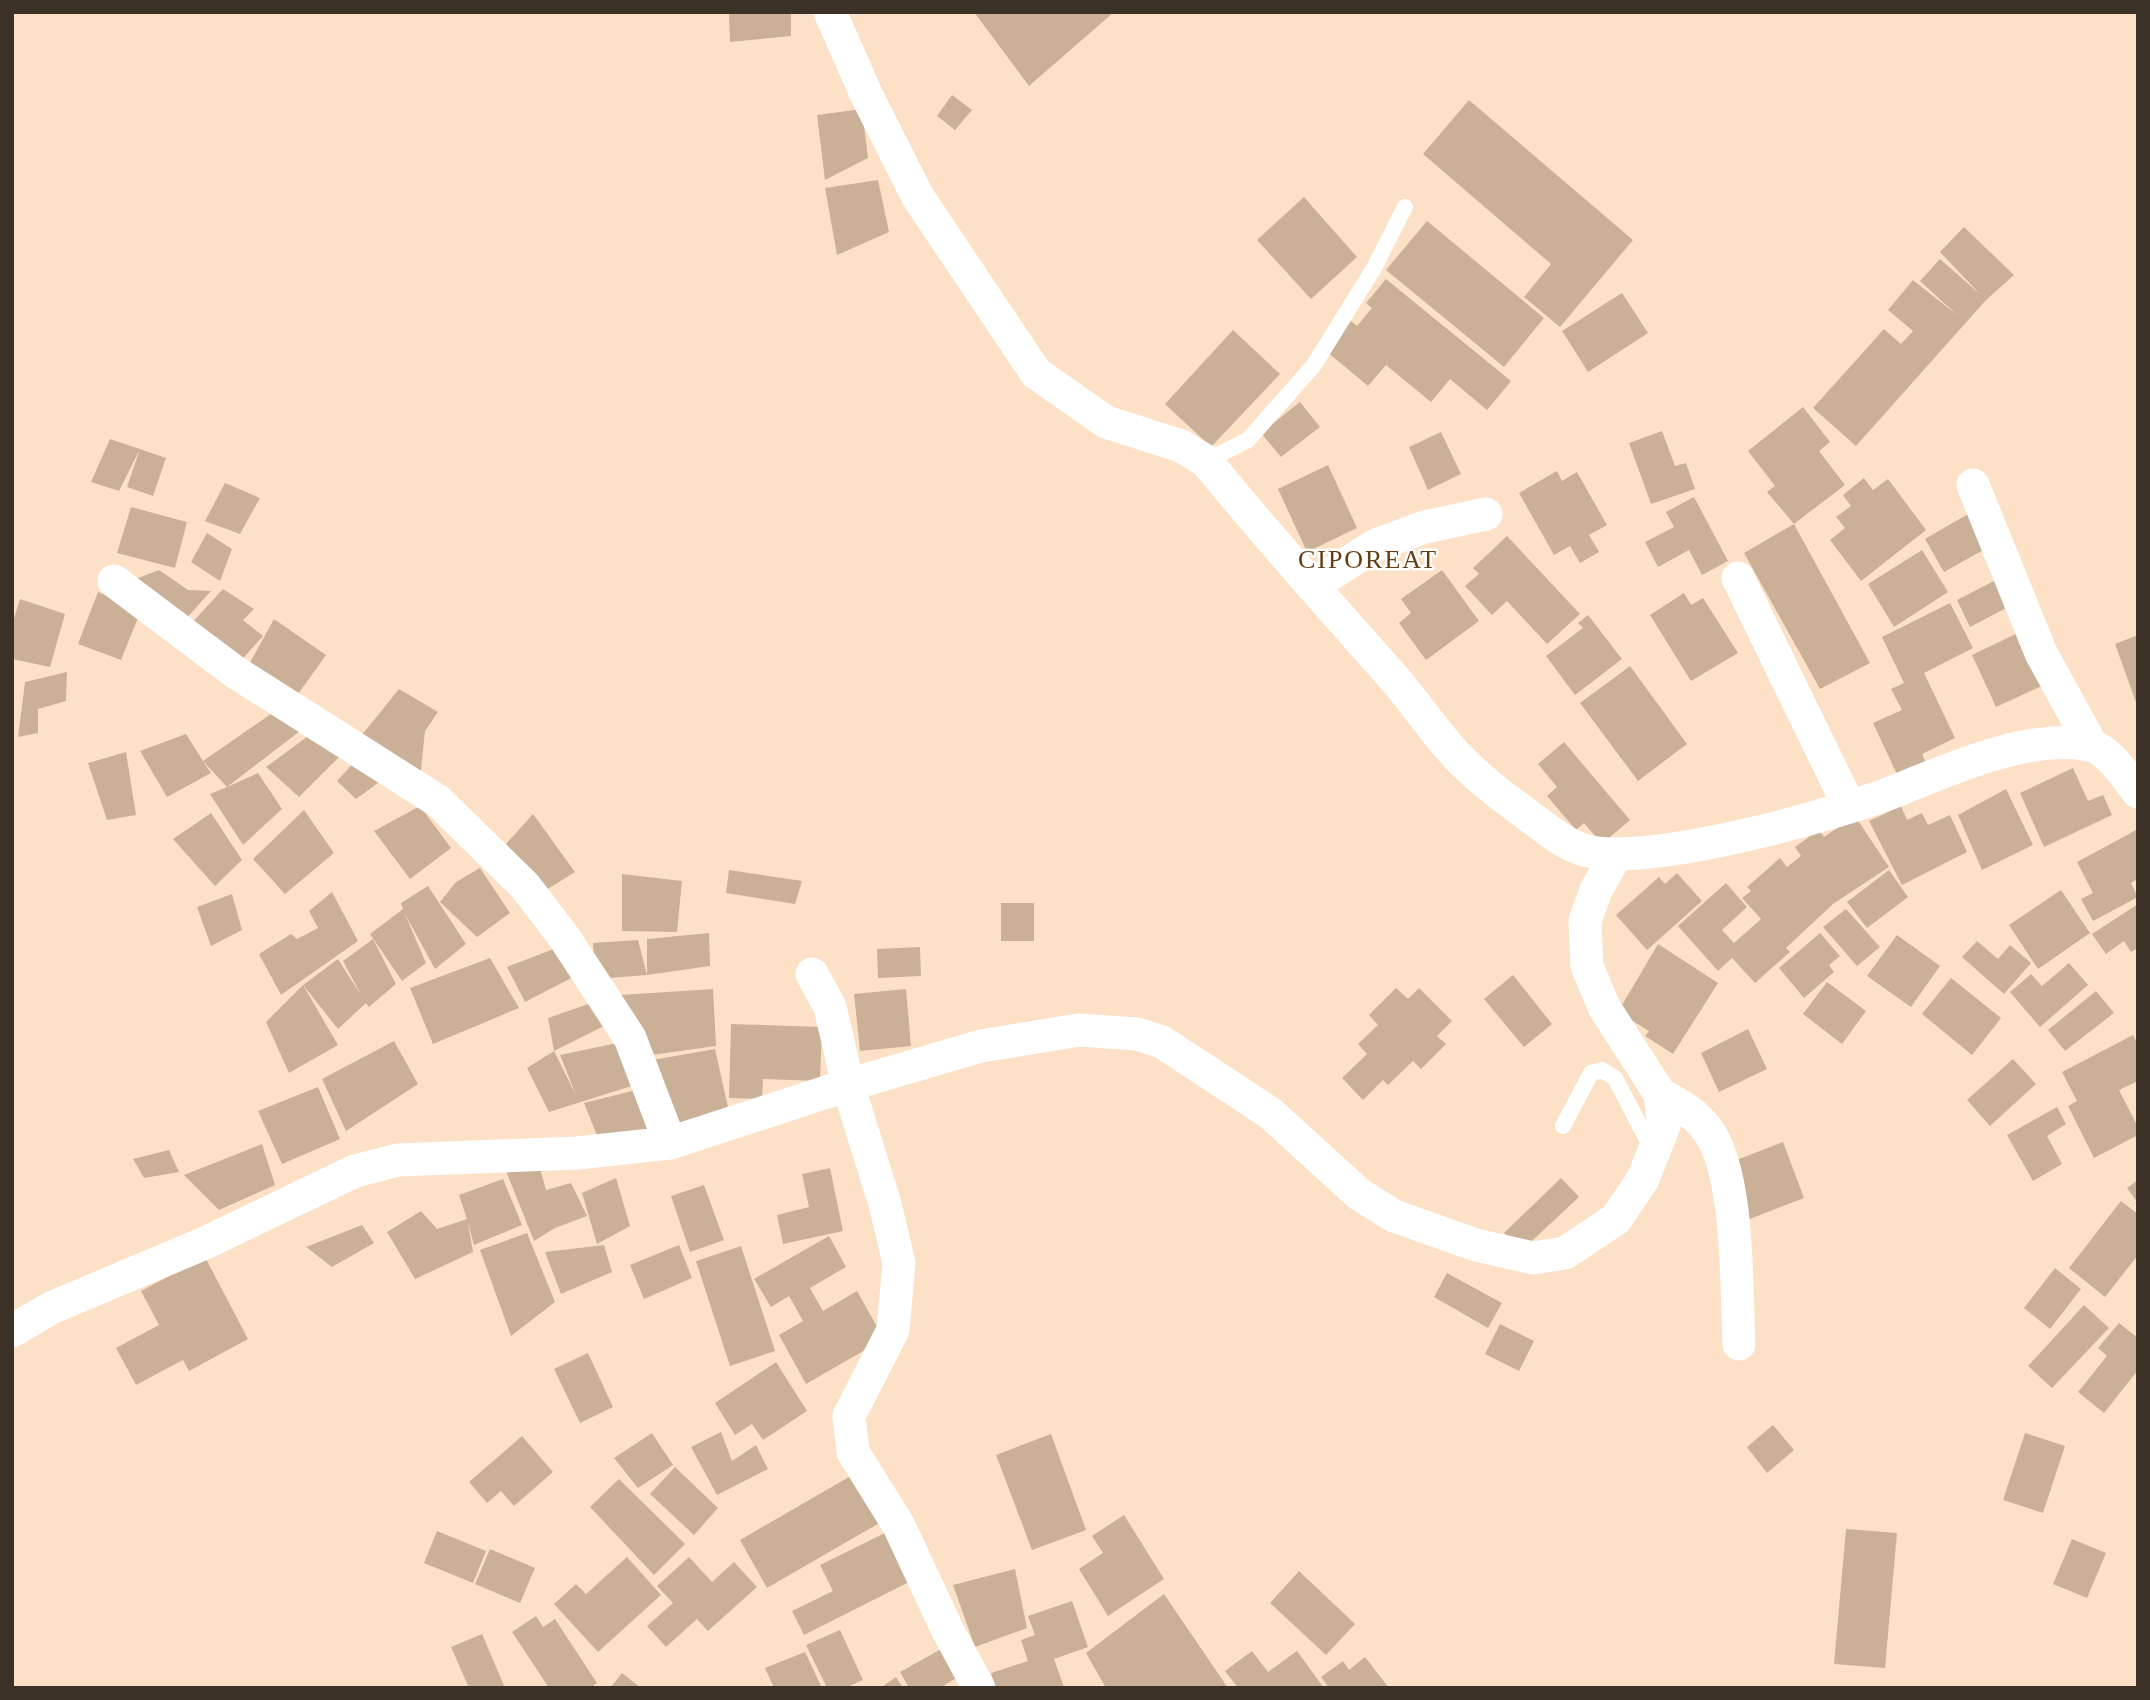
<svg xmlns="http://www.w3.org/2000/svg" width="2150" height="1700" viewBox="0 0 2150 1700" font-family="Georgia,serif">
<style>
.building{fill:#cbb098}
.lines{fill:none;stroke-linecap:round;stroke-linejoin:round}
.service{stroke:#fff;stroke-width:16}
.minor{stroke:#fff;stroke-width:33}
.labels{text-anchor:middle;stroke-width:5;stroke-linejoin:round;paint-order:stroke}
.quarter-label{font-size:26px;letter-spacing:2px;fill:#653d10;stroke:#fff}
</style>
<rect width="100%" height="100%" fill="#fde1c7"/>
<path class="building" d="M729,12h62v24l-61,6z
M974,12h140l-85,74z
M952,95l20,15 -17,20 -18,-14z
M1469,100l164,140 -73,87 -36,-30 27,-33 -128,-110z
M862,109l6,49 -43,22 -8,-65z
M878,180l11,52 -52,23 -12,-67z
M1304,197l53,60 -46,42 -54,-59z
M1427,221l117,97 -40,49 -118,-97z
M1964,227l50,48 -28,25 -130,146 -43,-38 71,-79 17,15 12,-13 -25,-21 25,-30 44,35 -37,-34 20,-22 40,35 -40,-42z
M1386,279l125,102 -24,29 -37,-31 -19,23 -45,-37 -18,21 -42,-35 25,-30 6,5 15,-18 -6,-5z
M1622,293l26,40 -60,39 -26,-41z
M1233,330l47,44 -69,73 -46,-43z
M1300,402l20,25 -39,30 -20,-24z
M1803,407l27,35 -11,9 26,34 -51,39 -27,-32 8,-6 -27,-35z
M1662,431l13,35 11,-3 9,26 -44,15 -22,-61z
M1441,432l20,42 -33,16 -19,-43z
M110,439l30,10 -21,42 -28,-9z
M140,449l26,9 -13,38 -26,-9z
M1328,465l29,63 -50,24 -29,-63z
M1557,471l5,10 15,-9 30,53 -18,10 10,17 -19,11 -10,-17 -16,9 -35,-62z
M1864,478l9,12 15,-11 38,51 -65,51 -31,-41 15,-12 -9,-11 15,-11 -8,-11z
M225,483l35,15 -20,36 -35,-13z
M1694,497l34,64 -26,14 -13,-25 -31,17 -13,-25 29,-15 -8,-15z
M131,507l56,15 -12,46 -58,-15z
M1968,514l19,34 -43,24 -19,-33z
M1794,524l76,139 -50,26 -76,-136z
M207,533l25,16 -12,32 -29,-19z
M1507,536l73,78 -33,30 -40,-43 -15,14 -27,-29 14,-12 -6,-6z
M1922,550l26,42 -54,35 -26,-43z
M159,570l29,20 23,1 -27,30 -51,-41z
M1442,570l37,51 -53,39 -27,-37 12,-10 -10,-14z
M1994,581l14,26 -38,20 -13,-27z
M223,589l31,20 -11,11 20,16 -25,28 -47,-40z
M98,592l44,16 -21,52 -43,-16z
M1684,593l7,12 12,-7 35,55 -47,28 -41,-66z
M20,599l45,15 -15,53 -38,-8v-34z
M1950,603l23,45 -49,25 31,65 -33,16 8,18 -28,13 -29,-62 29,-13 -11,-21 13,-6 -22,-46z
M1588,615l34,44 -47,36 -29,-39 37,-28 -5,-5z
M274,619l52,36 -33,46 -46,-33z
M2024,630l24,53 -52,24 -24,-52z
M2138,635v70h-1l-22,-61z
M1630,666l57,78 -49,37 -58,-78z
M67,672l-1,29 -28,8v24l-20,4 7,-55z
M399,689l39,23 -13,19 -5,49 -59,-44z
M281,707l19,24 -73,56 31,-14 24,36 -39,36 -33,-51 17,-7 -24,-26 8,12 -44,24 -27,-46 46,-17 17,27z
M315,731l26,24 -42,42 -33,-30z
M1564,742l66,78 -28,24 -18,-21 -8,7 -29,-34 10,-9 -19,-23z
M126,752l10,63 -29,5 -19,-57z
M356,760l26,20 -26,19 -19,-18z
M2073,768l15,33 15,-6 9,20 -68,32 -24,-54z
M2006,789l27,56 -51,25 -24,-55z
M420,806l31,42 -41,31 -36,-48z
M1901,806l6,14 15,-7 6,12 22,-10 17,37 -65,33 -33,-64z
M304,810l30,43 -49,41 -32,-35z
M211,813l31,47 -27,26 -42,-47z
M533,814l42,58 -29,18 -40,-46z
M1855,816l34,51 -56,37 -47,44 4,4 -35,31 -23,-25 -14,13 -40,-45 48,-43 21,24 -25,23 12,13 27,-24 -19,-21 9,-7 -4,-4 33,-29 7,9 14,-11 -6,-9 24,-17 5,7z
M2138,829v50l-7,4 7,14 -45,24 -12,-22 12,-6 -16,-31z
M480,868l30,45 -33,24 -37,-35 16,-20z
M729,870l73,11 -7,23 -69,-11z
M1889,870l19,27 -41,31 -20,-26z
M1677,873l25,28 -55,49 -31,-35 43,-38 6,7z
M622,874l60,7 -5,51 -55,-1z
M428,886l38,58 -31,25 -30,-55 21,49 -24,18 -32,-47 33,-25 -2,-6z
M2061,890l29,43 -52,36 -29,-44z
M332,892l26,49 -77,54 -22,-41 32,-20 6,5 21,-11 -9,-17z
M232,894l10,36 -31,16 -14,-39z
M1001,903h33v38h-33z
M2138,904v44l-7,4 -7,-11 -18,13 -14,-20z
M1846,909l34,38 -23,19 -34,-39z
M709,933l1,33 -63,9v-36z
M1820,933l20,23 -11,9 5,7 -30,26 -25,-30z
M1897,935l43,31 -29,41 -44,-31z
M373,939l23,45 -27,23 -3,-4 -28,26 -35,-44 35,-26 23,36 -18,-34z
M638,940l9,35 -51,4 -3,-36z
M1977,941l21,18 12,-14 21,18 -27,31 -42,-37z
M1658,944l60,39 -45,71 -28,-18 4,-5 -31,-19z
M559,947l22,26 -56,29 -18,-35z
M920,947l1,29 -43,2 -1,-29z
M490,958l29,50 -86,36 -23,-56z
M2069,963l19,22 -48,42 -30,-35 21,-18 11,12z
M1513,975l39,49 -28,23 -40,-48z
M1951,978l50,40 -29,37 -50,-41z
M1827,982l39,29 -24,33 -39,-30z
M303,985l35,60 -49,28 -23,-51z
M1396,988l12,11 11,-11 33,33 -15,15 9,8 -25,25 -8,-8 -25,24 -5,-5 -20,20 -21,-22 25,-24 -9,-10 20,-19 -9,-10z
M713,989l3,57 -72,10 -23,-61z
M906,989l5,57 -51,5 -6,-57z
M2096,991l18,22 -49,38 -17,-21z
M600,1000l14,21 -60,30 -6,-33z
M731,1024l91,3 -2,54 -57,-2 -1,20 -33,-1z
M1748,1029l19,40 -48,23 -18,-39z
M2133,1035l5,10v36l-19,9 19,37v8l-44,23 -26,-52 9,-5 -15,-29z
M394,1041l24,43 -72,47 -24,-52z
M627,1041l11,43 -89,28 -22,-44 27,-17 22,44 -16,-40z
M715,1049l15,67 -58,20 -25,-75z
M2013,1059l23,25 -46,42 -23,-26z
M318,1087l22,52 -58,25 -24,-53z
M636,1090l21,45 -57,8 -16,-40z
M2057,1107l9,17 -19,12 15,28 -29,17 -26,-46z
M1783,1142l21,56 -57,22 -21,-56z
M262,1144l13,41 -56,25 -35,-35z
M169,1150l10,22 -35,6 -11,-19z
M540,1168l6,22 25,-7 16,33 -32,12 -21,13 -28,-70z
M830,1168l13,63 -60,13 -6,-29 32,-8 -7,-33z
M616,1178l14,48 -33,18 -15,-51z
M1561,1178l18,19 -58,54 -17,-18z
M503,1179l19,46 -48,20 -6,-22 5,29 -58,27 -28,-47 34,-21 16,18 30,-10 -8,-24z
M2138,1180v23l-11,-15z
M704,1185l20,55 -34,12 -19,-56z
M2121,1201l17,13v41l-33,42 -36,-29z
M362,1225l12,18 -42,24 -26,-20z
M527,1233l28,69 -44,34 -31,-86z
M829,1236l17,31 -36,21 13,23 34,-20 27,48 -78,45 -27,-49 24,-14 -14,-25 -18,11 -17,-28z
M604,1245l8,27 -51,22 -16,-42z
M679,1245l13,33 -48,21 -14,-34z
M741,1246l34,105 -45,15 -34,-105z
M205,1257l43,82 -59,32 -6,-11 -47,25 -20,-37 43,-23 -18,-34z
M2055,1268l26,21 -31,40 -26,-21z
M1447,1273l55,30 -14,25 -54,-31z
M2084,1305l25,23 -57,60 -24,-22z
M2119,1323l19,15v32l-34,43 -26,-21 29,-36 -9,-8z
M1500,1324l34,17 -15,30 -34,-17z
M588,1353l25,54 -33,16 -26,-54z
M776,1362l31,49 -44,29 -11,-16 -17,11 -20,-32z
M1773,1425l21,25 -27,23 -20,-26z
M721,1432l11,29 24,-16 12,24 -51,26 -26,-48z
M652,1433l21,32 -35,23 -24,-30z
M2025,1433l40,13 -22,67 -40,-13z
M1051,1434l35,96 -54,20 -36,-95z
M522,1436l31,36 -39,34 -13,-15 -14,12 -18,-21z
M675,1467l43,41 -24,27 -44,-41z
M861,1470l27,48 -121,70 -27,-48z
M619,1479l66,65 -31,31 -64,-68z
M1124,1515l40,64 -56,37 -29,-47 24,-16 -11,-17z
M1846,1529l51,4 -12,135 -51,-4z
M437,1531l49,20 -13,32 -49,-20z
M889,1531l22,50 -107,54 -12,-24 41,-20 -13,-26z
M2072,1539l34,14 -19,45 -34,-14z
M490,1549l45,19 -15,35 -45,-19z
M627,1557l34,38 -63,57 -44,-48 22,-20 10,10z
M689,1557l23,25 22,-20 23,25 -49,44 -11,-12 -31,28 -19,-21 26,-23 -16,-17z
M1015,1569l12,59 -52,19 -22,-62z
M1299,1571l56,53 -29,31 -56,-52z
M1164,1594l64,94h-122l-20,-35z
M1072,1601l16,46 -34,12 10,28 -69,1 -4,-15 37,-12 -7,-21 14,-5 -7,-19z
M536,1616l7,11 12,-8 42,64 -7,5h-41l-37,-56z
M840,1630l23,50 -18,8h-18l-21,-43z
M482,1634l23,54h-36l-18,-41z
M945,1647l16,28 -21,13h-31l-9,-16z
M1252,1651l16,21 29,-21 27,37h-86l-13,-17z
M805,1652l17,36h-48l-9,-20z
M1365,1657l24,31h-60l-8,-11 22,-16 6,9z
M622,1673l19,15h-31z
M896,1677l7,11h-23z"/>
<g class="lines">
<path class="service" d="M1206,461l42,-21 66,-75 60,-97 31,-61
M1563,1126l28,-53 11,-3 13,8 38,73"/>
<path class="minor" d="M830,12l37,84 51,101 118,176 70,49 75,24 25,15c60,74 124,145 187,216 23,26 41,55 65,80 22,23 49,43 75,62 15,11 30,24 48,30 56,22 263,-36 322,-61 51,-21 130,-55 186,-43 21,5 36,31 49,47
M1973,485l68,168 51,93
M1738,578l111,228
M114,581l121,91 203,129 87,85 39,51 66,101 40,105
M1312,586l64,-41 49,-18 61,-13
M812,974l18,33 18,78 37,119 14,59 -6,67 -44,86 4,36 46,74 48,103 32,59
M1660,1094c18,10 34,18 47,35 33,44 29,160 32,215
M12,1331l39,-23 154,-65 150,-72 43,-11 179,-7 93,-10 178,-58 133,-39 98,-16 58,4 25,8 108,71 89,81 35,22 82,29 57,13 32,-5 51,-34 27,-40 21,-53 -4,-32 -56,-87 -17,-41 -2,-45 11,-31 20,-35"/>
</g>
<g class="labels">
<g class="quarter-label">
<text x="1368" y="568">CIPOREAT</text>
</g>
</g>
<rect width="2150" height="1700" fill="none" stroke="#3c3127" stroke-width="28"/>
</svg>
